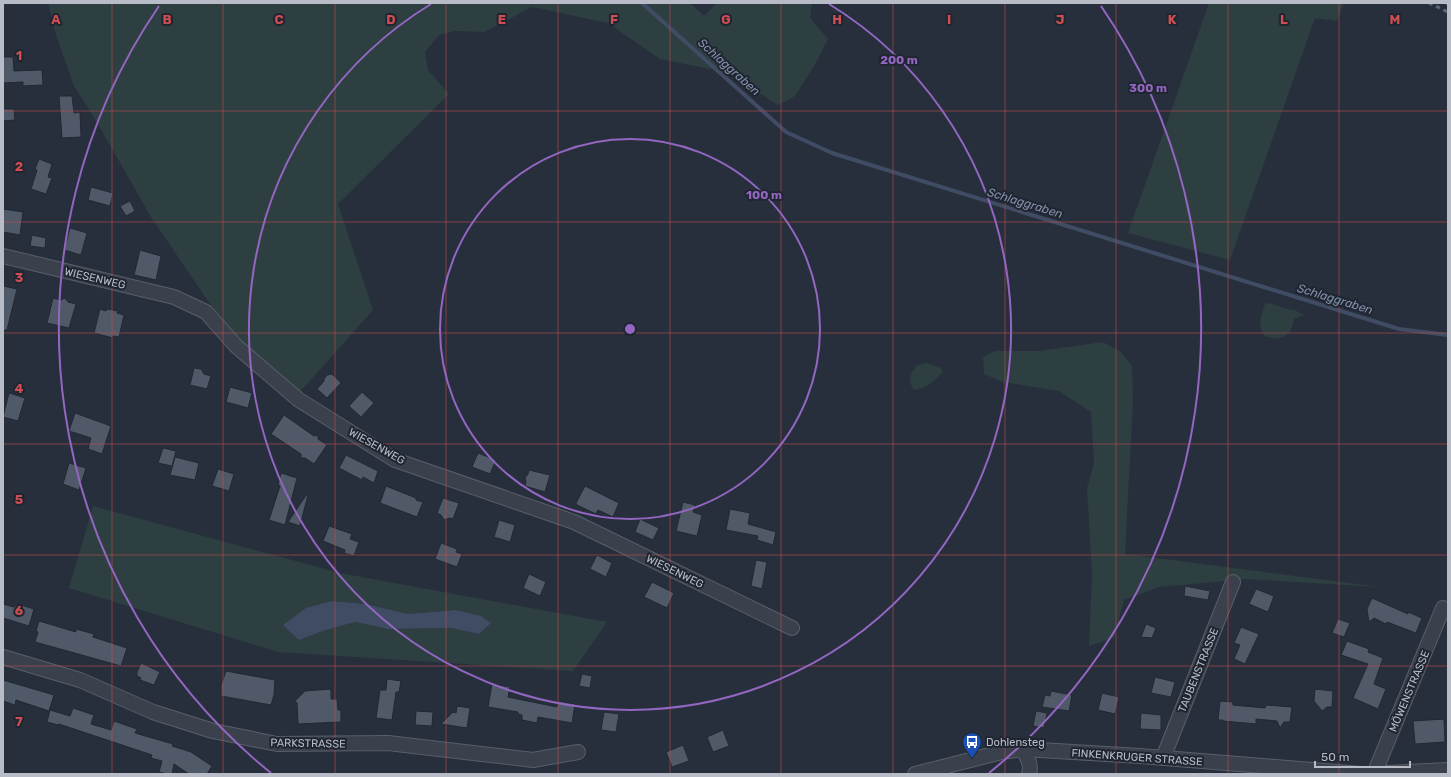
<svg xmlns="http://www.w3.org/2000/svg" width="1451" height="777" viewBox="0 0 1451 777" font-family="Rubik,sans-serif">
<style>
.green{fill:#2d3f41;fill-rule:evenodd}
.water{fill:#3f4c63}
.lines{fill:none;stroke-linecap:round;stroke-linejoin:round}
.stream{stroke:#3f4c63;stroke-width:4}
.building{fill:#505967;stroke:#222833}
.minor-casing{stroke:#595f6a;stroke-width:16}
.minor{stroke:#3b414c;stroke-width:14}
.rail{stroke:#606775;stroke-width:3;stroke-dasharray:4 4;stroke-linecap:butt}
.grid{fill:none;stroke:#ce4d50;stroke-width:1;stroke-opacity:0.55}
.ring{fill:none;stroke:#9366c2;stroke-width:2}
.labels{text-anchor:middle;stroke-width:4;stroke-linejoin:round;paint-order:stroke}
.street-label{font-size:11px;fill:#b7bcc7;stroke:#202631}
.poi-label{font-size:11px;fill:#b7bcc7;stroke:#202631;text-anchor:start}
.water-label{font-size:12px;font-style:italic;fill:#8291ab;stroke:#202631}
.grid-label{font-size:13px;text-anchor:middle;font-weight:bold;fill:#ce4d50;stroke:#202631;stroke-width:4;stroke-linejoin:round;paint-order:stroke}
.centre{fill:#9366c2;stroke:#202631;stroke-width:2}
.ring-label{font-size:12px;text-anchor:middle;font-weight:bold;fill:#9366c2;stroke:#202631;stroke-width:4;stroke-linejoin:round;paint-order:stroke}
</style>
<rect width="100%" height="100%" fill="#272f3c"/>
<path class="green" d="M48,3h642l14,13 13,-13h95l-2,15 18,21 -12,24 -21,33 -17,9 -53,-33 -65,-13 -52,-36 -76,-16 -47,25 -30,-1 -16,4 -14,17 3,18 21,24 -111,110 35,106 -73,82 -61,-53 -29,-35 -59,-87 -53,-93 -24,-38 -18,-51z
M1209,3h135l-7,18 -22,-3 -85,242 -102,-27z
M1270,303l17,6 8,1 9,5 -10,4c-2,19 -14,22 -30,17 -7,-13 -3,-19 1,-32z
M1103,342l18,10 11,14 1,34 -8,154 255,33 -134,-8 -87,8 -35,13 -10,38 -25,8 3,-72 -5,-86 7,-25 -3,-51 -32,-21 -56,-9 -19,-8 -1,-17 12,-6h45z
M927,363l14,5 2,4c-8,8 -17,17 -29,18 -7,-10 -4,-16 3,-25z
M93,506l247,67 267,49 -34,49 -295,-19 -209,-64zM332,601l34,3 42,10 47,-4 24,24 -26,-6 -65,1 -33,-7 -32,9 -24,9z"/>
<path class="water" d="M332,601l34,3 42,10 47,-4 26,6 10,7 -12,11 -27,-6 -64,1 -33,-7 -32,9 -24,9 -16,-15 23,-17z"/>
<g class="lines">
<path class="stream" d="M642,3l144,129 46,21 567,176 49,6"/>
</g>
<path class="building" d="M3,57h10l1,14 28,-1 1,15 -20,1v-4l-20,1z
M59,96h13l2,17 6,-1 1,25 -19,1z
M3,109h11l1,11 -12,1z
M39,159l13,5 -4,13 4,1 -6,16 -15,-5 6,-19 -2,-1z
M91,187l22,6 -3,13 -22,-6z
M130,201l5,10 -9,5 -6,-10z
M3,209l20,3 -3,23 -17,-3z
M70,228l17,5 -6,22 -17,-5z
M32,235l14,3 -1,10 -15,-2z
M140,250l21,6 -5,24 -22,-5z
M3,286l14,3 -10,41h-4z
M53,298l8,2 4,-2 3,4 8,2 -7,24 -22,-5z
M100,309l6,2 1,-2 11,2 -1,2 7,2 -5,22 -6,-1v2l-19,-5z
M194,368l7,1 3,5 7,2 -4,13 -17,-4z
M332,374l9,9 -14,15 -10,-9 7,-8v-2l3,-4z
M230,387l22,6 -4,15 -22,-6z
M362,392l12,11 -13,14 -12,-11z
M9,393l16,5 -7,23 -15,-4z
M75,413l36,13 -9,28 -14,-5 3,-11 -22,-7z
M284,415l30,21 4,-1v4l9,6 -13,19 -9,-6h-4v-4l-30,-20z
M163,448l13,3 -4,15 -14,-3z
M478,453l18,7 -6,14 -18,-7z
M346,455l32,16 -4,12 -11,-6 -1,3 -23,-12z
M175,457l24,6 -4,17 -25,-5z
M69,463l17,5 -7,22 -16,-6z
M218,469l16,5 -5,17 -17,-5z
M529,470l21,5 -5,17 -20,-6 1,-4 -1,-4 3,-4z
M281,473l16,5 -12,47 -16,-5 11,-34 -2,-1z
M386,486l30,12v2l7,2 -6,15 -37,-14z
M585,486l34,17 -6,14 -15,-7 -2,4 -19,-9 -1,-2z
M307,494l1,1 -8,31 -12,-4z
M443,498l16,5 -6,16 -4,-1 -5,2 -3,-5 -4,-2z
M683,502l12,3 -2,7 9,3 -5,21 -21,-5z
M730,509l20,4 -2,11 28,8 -3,13 -16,-5 1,-4 -32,-6z
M640,519l19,9 -6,12 -18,-8z
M499,520l16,5 -5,17 -16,-5z
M329,526l23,8 -2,5 9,3 -5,14 -10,-3 1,-3 -22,-9z
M441,543l16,6 -1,3 6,2 -5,13 -22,-8z
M597,555l15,8 -6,14 -16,-8z
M756,560l11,2 -5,27 -11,-3z
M529,574l17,8 -6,14 -17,-8z
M652,582l22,11 -7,15 -23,-11z
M1185,586l25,5 -2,9 -24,-4z
M1256,589l18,7 -6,16 -19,-8z
M1372,598l36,16v-2l14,6 -6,15 -29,-11 -1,2 -12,-6 -5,4 -2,-13z
M3,604l11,3 4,-3 16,5 -5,17 -26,-8z
M1338,619l12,4 -6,14 -12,-4z
M39,621l37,11v-3l18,5 -1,3 34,11 -6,18 -86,-24 3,-10 -2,-1z
M1146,624l10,4 -4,10 -11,-1z
M1241,627l18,7 -14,30 -11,-5 6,-14 -6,-2z
M1347,641l22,8 -1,3 15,6 -9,26 12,5 -8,20 -25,-11 15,-34 -27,-9z
M141,663l19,9 -6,13 -14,-5 1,-2 -4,-2v-4z
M226,671l49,9 -1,15 -3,10 -50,-9v-11z
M582,674l10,2 -2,12 -11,-2z
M1155,677l20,5 -4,15 -20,-4z
M387,679l14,2 -2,11h-3l-4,28 -16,-2 4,-28h6z
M3,680l51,15 -5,16 -33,-11 -1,5 -12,-4z
M492,684l18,3 -2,10 49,10 1,-6 17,3 -3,19 -34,-6 -1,6 -15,-3v-5l-4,-1v-2l-30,-5z
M331,689v10h6l1,11h3v12l-43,2 -1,-21 -2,-2 10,-10z
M1315,689l18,2 -1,16h-5l-5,4 -8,-10z
M1051,691l21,4 -3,16 -27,-4 3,-12 5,1z
M1102,693l17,4 -4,17 -17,-4z
M1220,701l13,1v3l32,3 1,-3 26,2 -2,15h-6l-4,6 -3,-7 -21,-2v5l-33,-3v-1h-5z
M457,706l13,2 -3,20 -26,-4 12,-12 3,1z
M73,708l21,7 -3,9 20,6 3,-9 23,8 -2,4 38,11 -1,2 19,6 21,14 -5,8h-18l-15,-10 -2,10h-5l-8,-2 3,-11 -11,-3 1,-3 -93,-31 -1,1 -11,-3 3,-12 20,6z
M416,711l17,1 -1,14 -17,-1z
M1036,711l11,2 -3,15 -11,-2z
M604,712l15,2 -3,18 -15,-2z
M1141,713l20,2v15l-21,-1z
M1444,719l1,23 -30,2 -2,-23z
M723,730l6,16 -16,6 -6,-15z
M683,745l6,16 -17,6 -6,-15z"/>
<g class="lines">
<defs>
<path id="minor" d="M3,256l171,41 32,15 30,34 63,54 96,60 179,62 218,106
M3,657l77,23 73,32 60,19 64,13 111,-1 145,17 45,-8
M1023,749c4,8 9,16 6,25
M1163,758l70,-176
M915,774l87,-22 21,-3 117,7 221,18
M1367,774l81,-4
M1374,774l69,-166"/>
</defs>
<use href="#minor" class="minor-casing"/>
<use href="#minor" class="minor"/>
<path class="rail" d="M1429,3l19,9
M1446,3l2,1"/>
</g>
<path class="grid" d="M112,3v771M223,3v771M335,3v771M446,3v771M558,3v771M670,3v771M781,3v771M893,3v771M1005,3v771M1116,3v771M1228,3v771M1339,3v771M3,111h1445M3,222h1445M3,333h1445M3,444h1445M3,555h1445M3,666h1445"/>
<g class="ring">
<circle cx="630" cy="329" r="190"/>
<path d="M829 4A381 381 0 1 1 431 4"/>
<path d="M271 773A571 571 0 0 1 159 6M1101 6A571 571 0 0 1 989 773"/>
</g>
<defs>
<symbol id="bus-pin" viewBox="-11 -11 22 30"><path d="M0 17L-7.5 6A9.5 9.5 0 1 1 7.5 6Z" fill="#1a4fb4" stroke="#202631"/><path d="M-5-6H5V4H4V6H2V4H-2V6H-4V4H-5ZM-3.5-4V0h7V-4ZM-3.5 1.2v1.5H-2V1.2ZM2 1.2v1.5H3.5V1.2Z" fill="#fff"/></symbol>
</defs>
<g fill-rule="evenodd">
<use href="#bus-pin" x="961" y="731" width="22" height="30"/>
</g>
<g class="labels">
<g class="street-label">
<text transform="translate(95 278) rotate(13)" y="4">WIESENWEG</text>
<text transform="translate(377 446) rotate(29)" y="4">WIESENWEG</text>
<text transform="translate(675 571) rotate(26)" y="4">WIESENWEG</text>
<text transform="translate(1198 670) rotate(-68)" y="4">TAUBENSTRASSE</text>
<text transform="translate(1409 691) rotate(-67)" y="4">MÖWENSTRASSE</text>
<text transform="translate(308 743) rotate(1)" y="4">PARKSTRASSE</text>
<text transform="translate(1137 757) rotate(4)" y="4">FINKENKRUGER STRASSE</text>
</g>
<g class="poi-label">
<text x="986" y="746">Dohlensteg</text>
</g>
<g class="water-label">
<text transform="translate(729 67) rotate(42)" y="4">Schlaggraben</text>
<text transform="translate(1025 203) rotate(17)" y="4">Schlaggraben</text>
<text transform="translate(1335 299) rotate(17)" y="4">Schlaggraben</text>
</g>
</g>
<g class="grid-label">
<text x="56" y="24">A</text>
<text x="167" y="24">B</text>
<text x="279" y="24">C</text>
<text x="391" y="24">D</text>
<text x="502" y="24">E</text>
<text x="614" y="24">F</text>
<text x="726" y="24">G</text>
<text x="837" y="24">H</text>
<text x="949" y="24">I</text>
<text x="1060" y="24">J</text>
<text x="1172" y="24">K</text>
<text x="1284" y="24">L</text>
<text x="1395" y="24">M</text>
<text x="19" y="60">1</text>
<text x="19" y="171">2</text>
<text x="19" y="282">3</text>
<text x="19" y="393">4</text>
<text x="19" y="504">5</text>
<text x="19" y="615">6</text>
<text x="19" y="726">7</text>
</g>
<circle cx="630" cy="329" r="6" class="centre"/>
<g class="ring-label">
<text x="899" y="64">200 m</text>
<text x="1148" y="92">300 m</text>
<text x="764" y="199">100 m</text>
</g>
<rect width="1451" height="777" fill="none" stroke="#b7bcc7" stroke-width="8"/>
<path d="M1315 761v6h95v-6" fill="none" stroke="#b7bcc7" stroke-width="2"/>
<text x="1321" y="761" font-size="12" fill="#b7bcc7" stroke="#202631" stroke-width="3" paint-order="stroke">50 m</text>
</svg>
